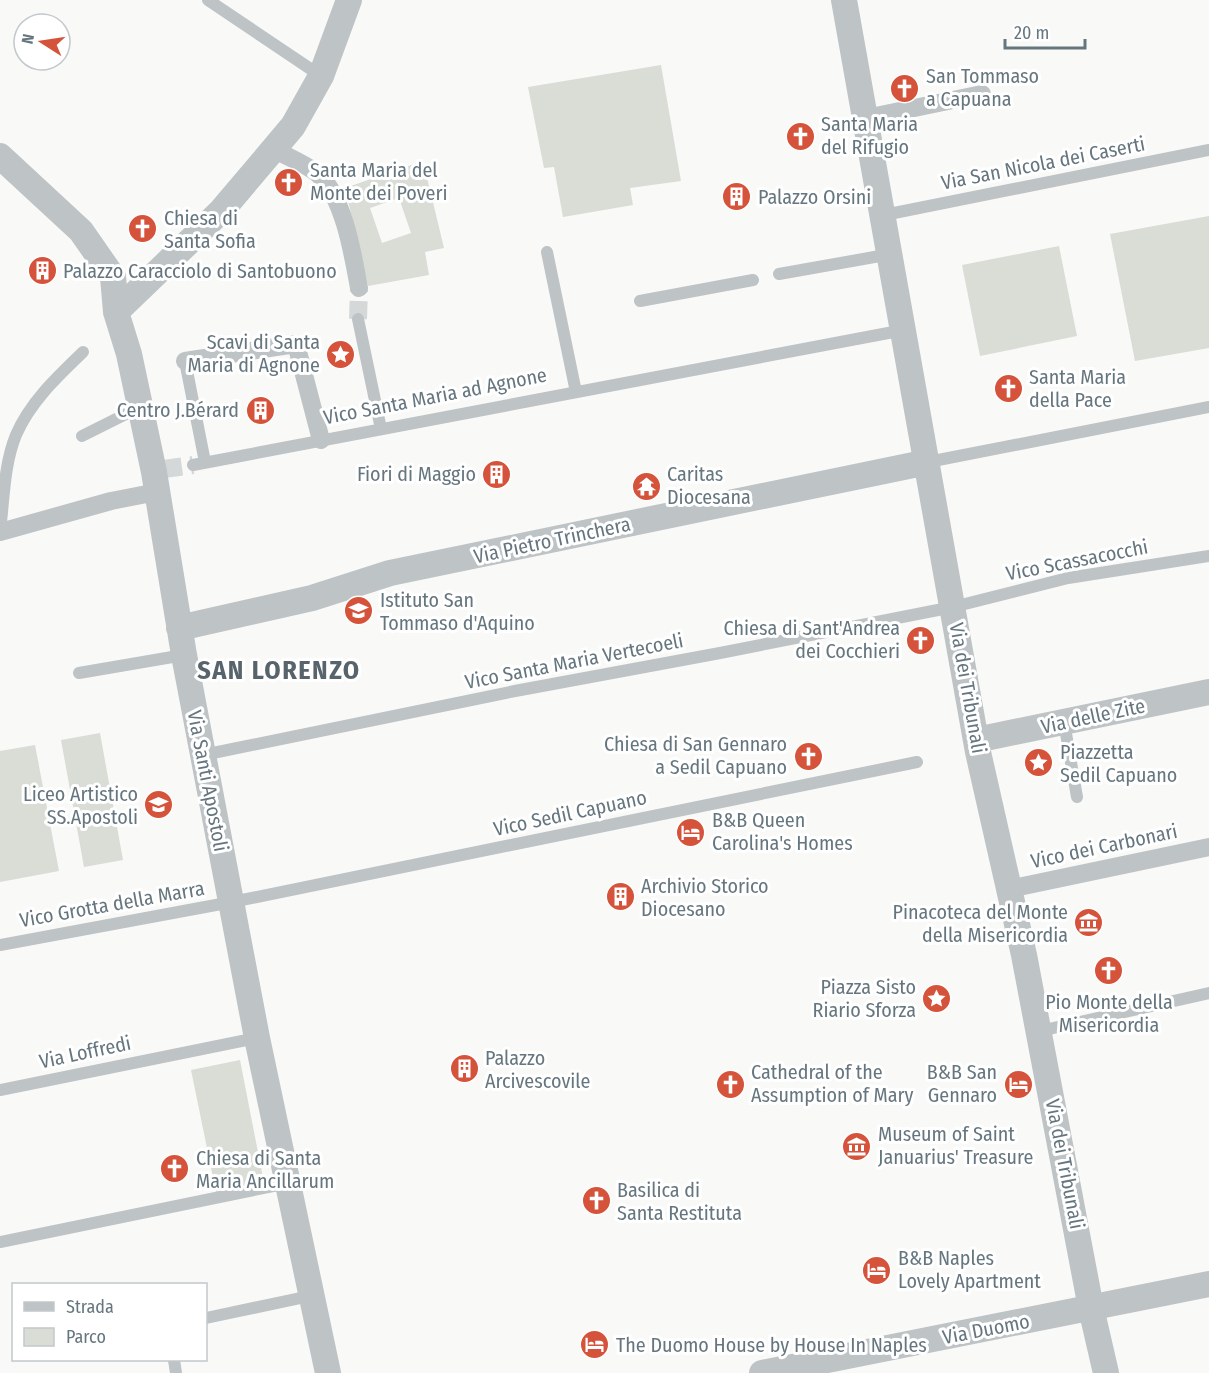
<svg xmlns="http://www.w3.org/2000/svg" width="1209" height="1373" viewBox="0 0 1209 1373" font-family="'Fira Sans Condensed',sans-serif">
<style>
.green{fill:#d9ddd6;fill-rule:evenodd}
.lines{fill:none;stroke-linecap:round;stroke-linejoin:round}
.pedestrian-tunnel{stroke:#d4d8d9;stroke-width:18;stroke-dasharray:18 9;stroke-linecap:butt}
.service{stroke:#bec3c6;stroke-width:12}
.pedestrian{stroke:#bec3c6;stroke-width:18}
.minor{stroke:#bec3c6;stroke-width:26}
.labels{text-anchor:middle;stroke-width:6;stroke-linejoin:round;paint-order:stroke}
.poi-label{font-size:20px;fill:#66767f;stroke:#fff;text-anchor:start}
.street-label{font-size:20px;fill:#66767f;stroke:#fff}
.district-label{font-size:26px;font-weight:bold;letter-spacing:1.5px;fill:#58646b;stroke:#fff}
</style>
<rect width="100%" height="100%" fill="#f9f9f7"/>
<path class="green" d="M661,65l20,116 -51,7 3,17 -70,12 -9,-50 -10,1 -16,-81z
M423,161l21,87 -19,4 4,23 -61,11 -23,-98zM399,198l12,35 -29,10 -12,-35z
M1209,216v132l-74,13 -25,-127z
M1059,246l18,90 -97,20 -18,-91z
M100,733l23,127 -39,7 -23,-127z
M35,745l24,126 -59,11v-131z
M240,1060l24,123 -48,9 -25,-122z"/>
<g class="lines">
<path class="pedestrian-tunnel" d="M358,319l1,-31
M164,469l29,-4"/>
<path class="service" d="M208,0l113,76
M884,215l325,-65
M547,252l29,140
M779,274l112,-20
M640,301l113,-21
M358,319l23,110
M185,361l20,101
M82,436l58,-29
M928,462l281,-55
M193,465l711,-135
M0,531c4,-32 4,-67 16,-96 14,-33 42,-59 67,-83
M79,673l105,-18
M1064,722l13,75
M203,755l312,-64 205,-38 233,-46 115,-29 141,-22
M0,945l232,-43 685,-140
M1040,1031l169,-38
M0,1090l257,-52
M0,1242l288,-59
M206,1318l104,-22
M174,1360l2,13"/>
<path class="pedestrian" d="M866,118l116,-24
M274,149c13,8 34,16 45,26 25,23 34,80 40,113
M185,361l111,-17 25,96
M0,532l111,-31 46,-9
M1009,889l200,-42"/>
<path class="minor" d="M844,0l134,752 46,203 67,353 15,65
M0,156l81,75 32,46 3,35 13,42 25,118 30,183 73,383 71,335
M116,312l106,-102 71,-84 28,-50 28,-76
M179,628l133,-30 78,-25 538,-111
M976,740l233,-48
M762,1373l447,-89"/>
</g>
<defs>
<symbol id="church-disc" viewBox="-11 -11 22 22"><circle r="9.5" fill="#d5533a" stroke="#fff"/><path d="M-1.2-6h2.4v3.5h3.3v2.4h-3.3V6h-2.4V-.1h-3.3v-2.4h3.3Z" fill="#fff"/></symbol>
<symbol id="building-disc" viewBox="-11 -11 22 22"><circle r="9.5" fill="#d5533a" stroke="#fff"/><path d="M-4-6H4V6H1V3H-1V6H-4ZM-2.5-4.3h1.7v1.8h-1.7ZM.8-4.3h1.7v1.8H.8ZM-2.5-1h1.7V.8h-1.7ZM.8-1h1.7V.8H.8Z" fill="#fff"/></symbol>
<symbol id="sight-disc" viewBox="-11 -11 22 22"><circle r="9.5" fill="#d5533a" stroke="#fff"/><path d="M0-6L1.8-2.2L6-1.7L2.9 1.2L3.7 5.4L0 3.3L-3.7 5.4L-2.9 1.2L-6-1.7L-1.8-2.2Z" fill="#fff"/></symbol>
<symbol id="temple-disc" viewBox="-11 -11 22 22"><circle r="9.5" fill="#d5533a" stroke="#fff"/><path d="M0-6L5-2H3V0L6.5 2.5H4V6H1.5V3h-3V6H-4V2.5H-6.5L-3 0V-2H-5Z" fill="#fff"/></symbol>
<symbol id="school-disc" viewBox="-11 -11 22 22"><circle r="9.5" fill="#d5533a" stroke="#fff"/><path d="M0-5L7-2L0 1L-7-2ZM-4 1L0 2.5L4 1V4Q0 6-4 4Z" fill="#fff"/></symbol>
<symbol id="hotel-disc" viewBox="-11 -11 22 22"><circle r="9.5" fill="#d5533a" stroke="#fff"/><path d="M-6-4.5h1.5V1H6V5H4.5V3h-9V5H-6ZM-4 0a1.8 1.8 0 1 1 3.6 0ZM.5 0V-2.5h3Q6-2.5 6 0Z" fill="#fff"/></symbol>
<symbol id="museum-disc" viewBox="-11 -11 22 22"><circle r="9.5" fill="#d5533a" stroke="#fff"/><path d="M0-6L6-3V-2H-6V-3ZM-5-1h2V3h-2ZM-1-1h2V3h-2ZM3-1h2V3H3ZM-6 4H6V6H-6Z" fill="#fff"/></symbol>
</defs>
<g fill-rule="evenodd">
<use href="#church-disc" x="888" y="72" width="33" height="33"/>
<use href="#church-disc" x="784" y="120" width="33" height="33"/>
<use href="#church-disc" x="272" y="166" width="33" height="33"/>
<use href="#building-disc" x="720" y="180" width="33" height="33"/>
<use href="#church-disc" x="126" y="212" width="33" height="33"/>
<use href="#building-disc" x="26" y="254" width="33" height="33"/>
<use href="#sight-disc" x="324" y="338" width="33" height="33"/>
<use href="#church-disc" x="992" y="372" width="33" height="33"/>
<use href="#building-disc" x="244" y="394" width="33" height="33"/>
<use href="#building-disc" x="480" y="458" width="33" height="33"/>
<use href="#temple-disc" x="630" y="470" width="33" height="33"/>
<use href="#school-disc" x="342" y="594" width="33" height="33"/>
<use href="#church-disc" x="904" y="624" width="33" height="33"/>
<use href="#church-disc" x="792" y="740" width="33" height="33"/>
<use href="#sight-disc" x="1022" y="746" width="33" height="33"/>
<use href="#school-disc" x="142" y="788" width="33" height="33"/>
<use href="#hotel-disc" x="674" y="816" width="33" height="33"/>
<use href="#building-disc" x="604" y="880" width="33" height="33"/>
<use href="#museum-disc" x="1072" y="906" width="33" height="33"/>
<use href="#church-disc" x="1092" y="954" width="33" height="33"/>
<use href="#sight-disc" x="920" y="982" width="33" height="33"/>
<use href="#building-disc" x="448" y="1052" width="33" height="33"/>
<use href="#church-disc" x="714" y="1068" width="33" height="33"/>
<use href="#hotel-disc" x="1002" y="1068" width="33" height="33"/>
<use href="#museum-disc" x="840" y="1130" width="33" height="33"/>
<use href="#church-disc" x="158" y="1152" width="33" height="33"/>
<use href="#church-disc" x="580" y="1184" width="33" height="33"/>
<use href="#hotel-disc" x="860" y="1254" width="33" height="33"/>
<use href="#hotel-disc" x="578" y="1328" width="33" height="33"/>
</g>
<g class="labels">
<g class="poi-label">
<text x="926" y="83">San Tommaso<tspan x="926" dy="23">a Capuana</tspan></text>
<text x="821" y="131">Santa Maria<tspan x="821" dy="23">del Rifugio</tspan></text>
<text x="310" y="177">Santa Maria del<tspan x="310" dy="23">Monte dei Poveri</tspan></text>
<text x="758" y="204">Palazzo Orsini</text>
<text x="164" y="225">Chiesa di<tspan x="164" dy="23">Santa Sofia</tspan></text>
<text x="63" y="278">Palazzo Caracciolo di Santobuono</text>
<text x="320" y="349" text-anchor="end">Scavi di Santa<tspan x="320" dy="23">Maria di Agnone</tspan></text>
<text x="1029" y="384">Santa Maria<tspan x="1029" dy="23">della Pace</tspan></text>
<text x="239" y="417" text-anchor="end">Centro J.Bérard</text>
<text x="476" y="481" text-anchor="end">Fiori di Maggio</text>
<text x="667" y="481">Caritas<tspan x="667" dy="23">Diocesana</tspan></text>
<text x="380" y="607">Istituto San<tspan x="380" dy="23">Tommaso d'Aquino</tspan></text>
<text x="900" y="635" text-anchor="end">Chiesa di Sant'Andrea<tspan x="900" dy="23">dei Cocchieri</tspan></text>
<text x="787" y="751" text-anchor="end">Chiesa di San Gennaro<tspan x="787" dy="23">a Sedil Capuano</tspan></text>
<text x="1060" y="759">Piazzetta<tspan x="1060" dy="23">Sedil Capuano</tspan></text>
<text x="138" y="801" text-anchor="end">Liceo Artistico<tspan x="138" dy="23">SS.Apostoli</tspan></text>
<text x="712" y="827">B&amp;B Queen<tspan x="712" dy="23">Carolina's Homes</tspan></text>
<text x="641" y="893">Archivio Storico<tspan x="641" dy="23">Diocesano</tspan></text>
<text x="1068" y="919" text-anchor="end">Pinacoteca del Monte<tspan x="1068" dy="23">della Misericordia</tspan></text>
<text x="916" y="994" text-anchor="end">Piazza Sisto<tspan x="916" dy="23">Riario Sforza</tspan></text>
<text x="1109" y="1009" text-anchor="middle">Pio Monte della<tspan x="1109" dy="23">Misericordia</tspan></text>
<text x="485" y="1065">Palazzo<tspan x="485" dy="23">Arcivescovile</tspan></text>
<text x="751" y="1079">Cathedral of the<tspan x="751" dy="23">Assumption of Mary</tspan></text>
<text x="997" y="1079" text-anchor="end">B&amp;B San<tspan x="997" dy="23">Gennaro</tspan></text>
<text x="878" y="1141">Museum of Saint<tspan x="878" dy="23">Januarius' Treasure</tspan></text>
<text x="196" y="1165">Chiesa di Santa<tspan x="196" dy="23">Maria Ancillarum</tspan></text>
<text x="617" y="1197">Basilica di<tspan x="617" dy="23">Santa Restituta</tspan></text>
<text x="898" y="1265">B&amp;B Naples<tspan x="898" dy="23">Lovely Apartment</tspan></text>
<text x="616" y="1352">The Duomo House by House In Naples</text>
</g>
<g class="street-label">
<text transform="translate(1043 163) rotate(-11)" y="7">Via San Nicola dei Caserti</text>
<text transform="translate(435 396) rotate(-11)" y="7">Vico Santa Maria ad Agnone</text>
<text transform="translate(552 540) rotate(-12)" y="7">Via Pietro Trinchera</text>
<text transform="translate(1077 560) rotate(-11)" y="7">Vico Scassacocchi</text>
<text transform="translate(574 661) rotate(-11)" y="7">Vico Santa Maria Vertecoeli</text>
<text transform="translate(968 688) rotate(80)" y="7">Via dei Tribunali</text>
<text transform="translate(1093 716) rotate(-12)" y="7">Via delle Zite</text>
<text transform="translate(208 781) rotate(79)" y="7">Via Santi Apostoli</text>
<text transform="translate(570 813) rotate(-12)" y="7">Vico Sedil Capuano</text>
<text transform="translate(1104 846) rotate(-12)" y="7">Vico dei Carbonari</text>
<text transform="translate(112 904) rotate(-10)" y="7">Vico Grotta della Marra</text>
<text transform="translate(85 1052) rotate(-12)" y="7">Via Loffredi</text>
<text transform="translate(1065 1164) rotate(79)" y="7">Via dei Tribunali</text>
<text transform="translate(986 1329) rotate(-11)" y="7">Via Duomo</text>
</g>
<g class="district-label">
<text x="279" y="679">SAN LORENZO</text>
</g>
</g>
<rect x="12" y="1283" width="195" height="78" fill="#ffffff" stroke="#c2c8cc" stroke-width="1.5"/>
<rect x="24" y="1302" width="30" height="9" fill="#bec3c6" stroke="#c2c8cc" stroke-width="1.5"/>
<text x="66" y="1313" font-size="18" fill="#66767f">Strada</text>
<rect x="24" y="1328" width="30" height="18" fill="#d9ddd6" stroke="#c2c8cc" stroke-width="1.5"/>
<text x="66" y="1343" font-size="18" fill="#66767f">Parco</text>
<g transform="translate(42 42) rotate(282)"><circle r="28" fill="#ffffff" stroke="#c2c8cc" stroke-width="1.5"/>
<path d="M0-4.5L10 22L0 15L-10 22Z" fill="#d5533a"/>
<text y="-9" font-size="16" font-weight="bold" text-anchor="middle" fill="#66767f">N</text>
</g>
<path d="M1005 39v9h80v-9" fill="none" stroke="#66767f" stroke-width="3"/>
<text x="1014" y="39" font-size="18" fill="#66767f" stroke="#ffffff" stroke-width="4.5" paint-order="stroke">20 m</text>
</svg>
